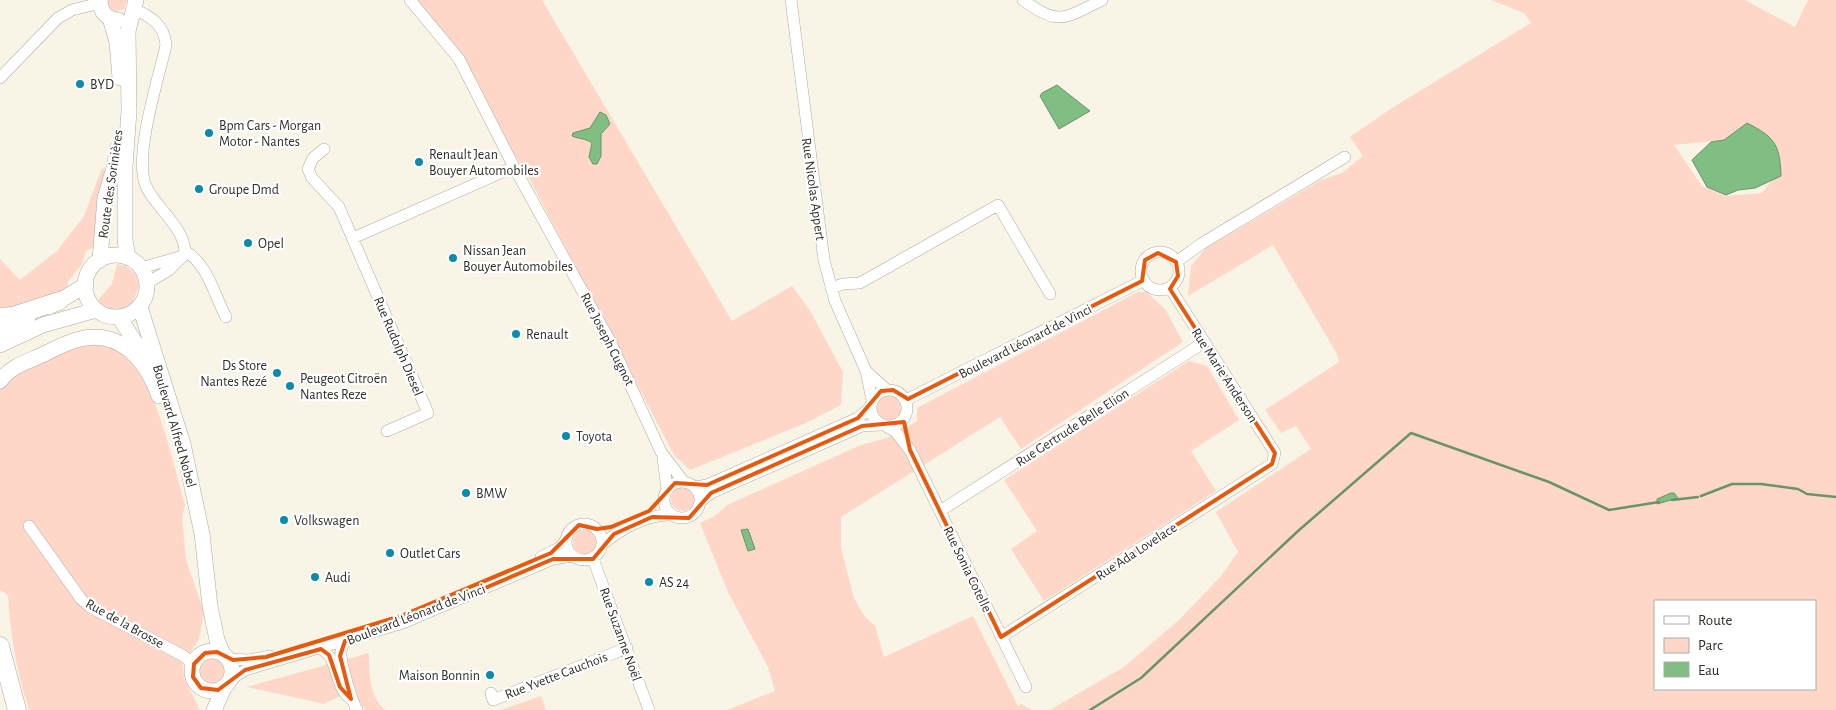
<svg xmlns="http://www.w3.org/2000/svg" width="1836" height="710" viewBox="0 0 1836 710" font-family="'Alegreya Sans',sans-serif">
<style>
.green{fill:#fed7c8;fill-rule:evenodd}
.water{fill:#81be83;stroke:#699368}
.lines{fill:none;stroke-linecap:round;stroke-linejoin:round}
.stream{stroke:#699368;stroke-width:2.5}
.minor-casing{stroke:#afab9e;stroke-width:12}
.major-casing{stroke:#afab9e;stroke-width:16}
.highway-casing{stroke:#afab9e;stroke-width:19}
.minor{stroke:#fff;stroke-width:11}
.major{stroke:#fff;stroke-width:15}
.highway{stroke:#fff;stroke-width:18}
.marked{fill:none;stroke:#e8590c;stroke-width:4;stroke-linejoin:round}
.poi-dot{fill:#098bac;stroke:#fff;stroke-width:2}
.labels{text-anchor:middle;stroke-width:4.5;stroke-linejoin:round;paint-order:stroke}
.poi-label{font-size:14px;fill:#302f2a;stroke:#fff;text-anchor:start}
.street-label{font-size:14px;fill:#302f2a;stroke:#fff}
</style>
<rect width="100%" height="100%" fill="#f8f4e6"/>
<path class="green" d="M107,0h20l-3,9 -9,2 -6,-3z
M416,0h126l190,321 60,-35 17,23 34,63 -2,33 -35,18 -116,47 -16,-15 -146,-279z
M1491,0h254l50,27 13,-27h28v710h-786l74,-43 55,-47 42,-44 17,-24 -22,-40 95,-63 -15,-23 -15,7 -16,-23 74,-48 -2,-8 -64,-109 -85,51 3,-30 15,-18 115,-68 21,-7 21,-17 -13,-19 42,-29 139,-85 -7,-10zM1747,123l34,53 -9,4 -10,13 -36,3 -24,-10 -28,-41 50,-5zM1655,601h160v88h-160z
M102,168l7,5 -15,74 -8,4 -4,13 -15,19 2,6 -13,8 -56,18v-56l20,21 37,-29 27,-35z
M117,264c13,2 20,9 22,22l-6,16c-11,10 -25,8 -35,-2l14,-16z
M1138,292h8l19,17 18,33 -162,107 -21,-32 -159,100v31l13,50 10,18 11,10 9,31 89,-41 45,90 3,-2 11,6h-305l48,-19 -7,-24 -40,-75 -28,-69 15,-7 12,-11 134,-60 26,-7 30,-17v-13z
M95,343c14,4 26,8 38,18 21,20 43,112 52,144l-3,12 4,43 18,52 -5,27 -16,25 1,14 16,32h-171c-12,-37 -19,-76 -21,-115l-8,-5v-204c17,-23 67,-37 95,-43z
M1189,361l18,5 32,54 -48,31 25,40 -172,110 -33,-52 26,-18 -33,-51z
M877 408a12 12 0 1 1 24 0a12 12 0 1 1-24 0Z
M671 499a12 12 0 1 1 24 0a12 12 0 1 1-24 0Z
M573 542a12 12 0 1 1 24 0a12 12 0 1 1-24 0Z
M369,653c0,20 0,43 16,57h-20l-13,-20 -28,14 -77,-17z
M199 672a13 13 0 1 1 26 0a13 13 0 1 1-26 0Z
M541,696l5,14h-45z"/>
<path class="water" d="M1057,85l33,26 -31,18 -19,-33 2,-3z
M600,112l6,3 4,9 -9,10v22l-4,8h-4l-4,-7 3,-14c-7,-5 -13,-4 -20,-7l1,-3 17,-5z
M1747,123c28,14 33,22 34,53l-26,12 -17,2 -12,5 -19,-8 -15,-27 19,-18 13,-2z
M1671,493h3l4,5 -21,6v-5z
M748,529l7,20 -7,2 -7,-21z"/>
<g class="lines">
<path class="stream" d="M1701,496l31,-12h29l37,5 9,5 29,3
M1672,500l26,-3
M1090,710l51,-32 157,-147 113,-98 138,49 60,28 50,-8"/>
<defs>
<path id="minor" d="M410,0l49,59 55,108 97,176 50,109 22,29
M791,0l33,260 11,41 31,70
M1023,0c36,27 42,18 79,0
M134,9c18,8 30,16 32,36 -7,32 -33,112 -20,141 9,21 38,41 39,65l-2,5
M0,78l58,-60 14,-8 28,-7
M324,149l-11,9 -5,11 4,9 27,29 89,206 -41,18
M353,238l161,-71
M185,251c23,13 29,44 41,66
M1141 271a19 19 0 1 1 38 0a19 19 0 1 1-38 0Z
M1176,262l25,-18 144,-87
M141,268l42,-12 -14,14 -22,13
M831,288l12,-4 17,-1 138,-78 52,89
M871 408a18 18 0 1 1 36 0a18 18 0 1 1-36 0Z
M872,400l-6,-29 21,19
M906,400l238,-120
M887,427l9,5 14,18 116,237
M663,458l4,31
M664 500a18 18 0 1 1 36 0a18 18 0 1 1-36 0Z
M696,487l11,-2 151,-67 13,-11
M701,501l10,-8 151,-67 19,-1
M940,511l263,-168
M566 542a18 18 0 1 1 36 0a18 18 0 1 1-36 0Z
M29,526l52,73 9,8 92,48 12,9
M603,544c17,-15 45,-30 68,-29
M541,557l18,-9 7,-8
M593,559l56,151
M1001,637l271,-173 3,-11 -105,-165
M345,641c-3,5 -5,10 -4,15 1,11 11,46 16,54
M321,649c19,10 12,37 30,50
M228,659l21,1 21,-4
M230,680l15,-10 158,-47 150,-64 20,-3
M491,693l2,7 134,-52"/>
<path id="major" d="M100,0c0,12 6,19 18,20
M110,18l7,24 3,36
M85 286a31 31 0 1 1 62 0a31 31 0 1 1-62 0Z
M128,258l-3,-18v-73l4,-56 -1,-80 8,-31
M100,260l5,-62 10,-34 2,-15
M49,307l37,-22
M140,307l43,137 19,90 8,72 7,34 6,14
M119,317l25,39
M0,329l28,-12
M0,345l43,-20 53,-15
M0,381c10,-14 26,-19 42,-26 12,-6 25,-13 38,-16 41,-10 67,23 79,57
M192 671a20 20 0 1 1 40 0a20 20 0 1 1-40 0Z
M214,710l10,-22"/>
<path id="highway" d="M0,317l13,-1 46,-15
M0,646l17,64"/>
</defs>
<use href="#minor" class="minor-casing"/>
<use href="#major" class="major-casing"/>
<use href="#highway" class="highway-casing"/>
<use href="#minor" class="minor"/>
<use href="#major" class="major"/>
<use href="#highway" class="highway"/>
</g>
<path class="marked" d="M1158,253l18,9 2,14 -8,13 105,164 -3,11 -271,173 -91,-187 -6,-28 -42,4 -151,67 -22,25 -37,-1 -38,17 -21,25h-40l-150,64 -58,18 -5,15 11,43 -11,-12 -11,-32 -8,-6 -76,21 -27,20 -17,-2 -8,-11 1,-13 11,-11 12,-1 16,8 33,-3 135,-41 150,-63 28,-28 18,4 14,-2 38,-16 26,-28 32,2 151,-67 23,-27 12,-1 15,9 234,-118 3,-21z"/>
<g class="poi-dot">
<circle cx="80" cy="84" r="5"/>
<circle cx="209" cy="133" r="5"/>
<circle cx="419" cy="162" r="5"/>
<circle cx="199" cy="189" r="5"/>
<circle cx="248" cy="243" r="5"/>
<circle cx="453" cy="258" r="5"/>
<circle cx="516" cy="334" r="5"/>
<circle cx="277" cy="373" r="5"/>
<circle cx="290" cy="386" r="5"/>
<circle cx="566" cy="436" r="5"/>
<circle cx="466" cy="493" r="5"/>
<circle cx="284" cy="520" r="5"/>
<circle cx="390" cy="553" r="5"/>
<circle cx="315" cy="577" r="5"/>
<circle cx="649" cy="582" r="5"/>
<circle cx="490" cy="675" r="5"/>
</g>
<g class="labels">
<g class="poi-label">
<text x="90" y="89">BYD</text>
<text x="219" y="130">Bpm Cars - Morgan<tspan x="219" dy="16">Motor - Nantes</tspan></text>
<text x="429" y="159">Renault Jean<tspan x="429" dy="16">Bouyer Automobiles</tspan></text>
<text x="209" y="194">Groupe Dmd</text>
<text x="258" y="248">Opel</text>
<text x="463" y="255">Nissan Jean<tspan x="463" dy="16">Bouyer Automobiles</tspan></text>
<text x="526" y="339">Renault</text>
<text x="267" y="370" text-anchor="end">Ds Store<tspan x="267" dy="16">Nantes Rezé</tspan></text>
<text x="300" y="383">Peugeot Citroën<tspan x="300" dy="16">Nantes Reze</tspan></text>
<text x="576" y="441">Toyota</text>
<text x="476" y="498">BMW</text>
<text x="294" y="525">Volkswagen</text>
<text x="400" y="558">Outlet Cars</text>
<text x="325" y="582">Audi</text>
<text x="659" y="587">AS 24</text>
<text x="480" y="680" text-anchor="end">Maison Bonnin</text>
</g>
<g class="street-label">
<text transform="translate(110 184) rotate(-82)" y="5">Route des Sorinières</text>
<text transform="translate(814 189) rotate(82)" y="5">Rue Nicolas Appert</text>
<text transform="translate(608 339) rotate(63)" y="5">Rue Joseph Cugnot</text>
<text transform="translate(1025 341) rotate(-27)" y="5">Boulevard Léonard de Vinci</text>
<text transform="translate(399 346) rotate(67)" y="5">Rue Rudolph Diesel</text>
<text transform="translate(1225 375) rotate(57)" y="5">Rue Marie Anderson</text>
<text transform="translate(175 426) rotate(74)" y="5">Boulevard Alfred Nobel</text>
<text transform="translate(1072 427) rotate(-33)" y="5">Rue Gertrude Belle Elion</text>
<text transform="translate(1136 551) rotate(-33)" y="5">Rue Ada Lovelace</text>
<text transform="translate(968 569) rotate(64)" y="5">Rue Sonia Cotelle</text>
<text transform="translate(416 614) rotate(-21)" y="5">Boulevard Léonard de Vinci</text>
<text transform="translate(125 623) rotate(29)" y="5">Rue de la Brosse</text>
<text transform="translate(621 634) rotate(70)" y="5">Rue Suzanne Noël</text>
<text transform="translate(556 675) rotate(-21)" y="5">Rue Yvette Cauchois</text>
</g>
</g>
<rect x="1654" y="600" width="162" height="90" fill="#ffffff" stroke="#acacaa"/>
<rect x="1664" y="616" width="25" height="8" fill="#ffffff" stroke="#acacaa"/>
<text x="1698" y="625" font-size="15" fill="#302f2a">Route</text>
<rect x="1664" y="638" width="25" height="15" fill="#fed7c8" stroke="#acacaa"/>
<text x="1698" y="650" font-size="15" fill="#302f2a">Parc</text>
<rect x="1664" y="662" width="25" height="15" fill="#81be83" stroke="#acacaa"/>
<text x="1698" y="675" font-size="15" fill="#302f2a">Eau</text>
</svg>
